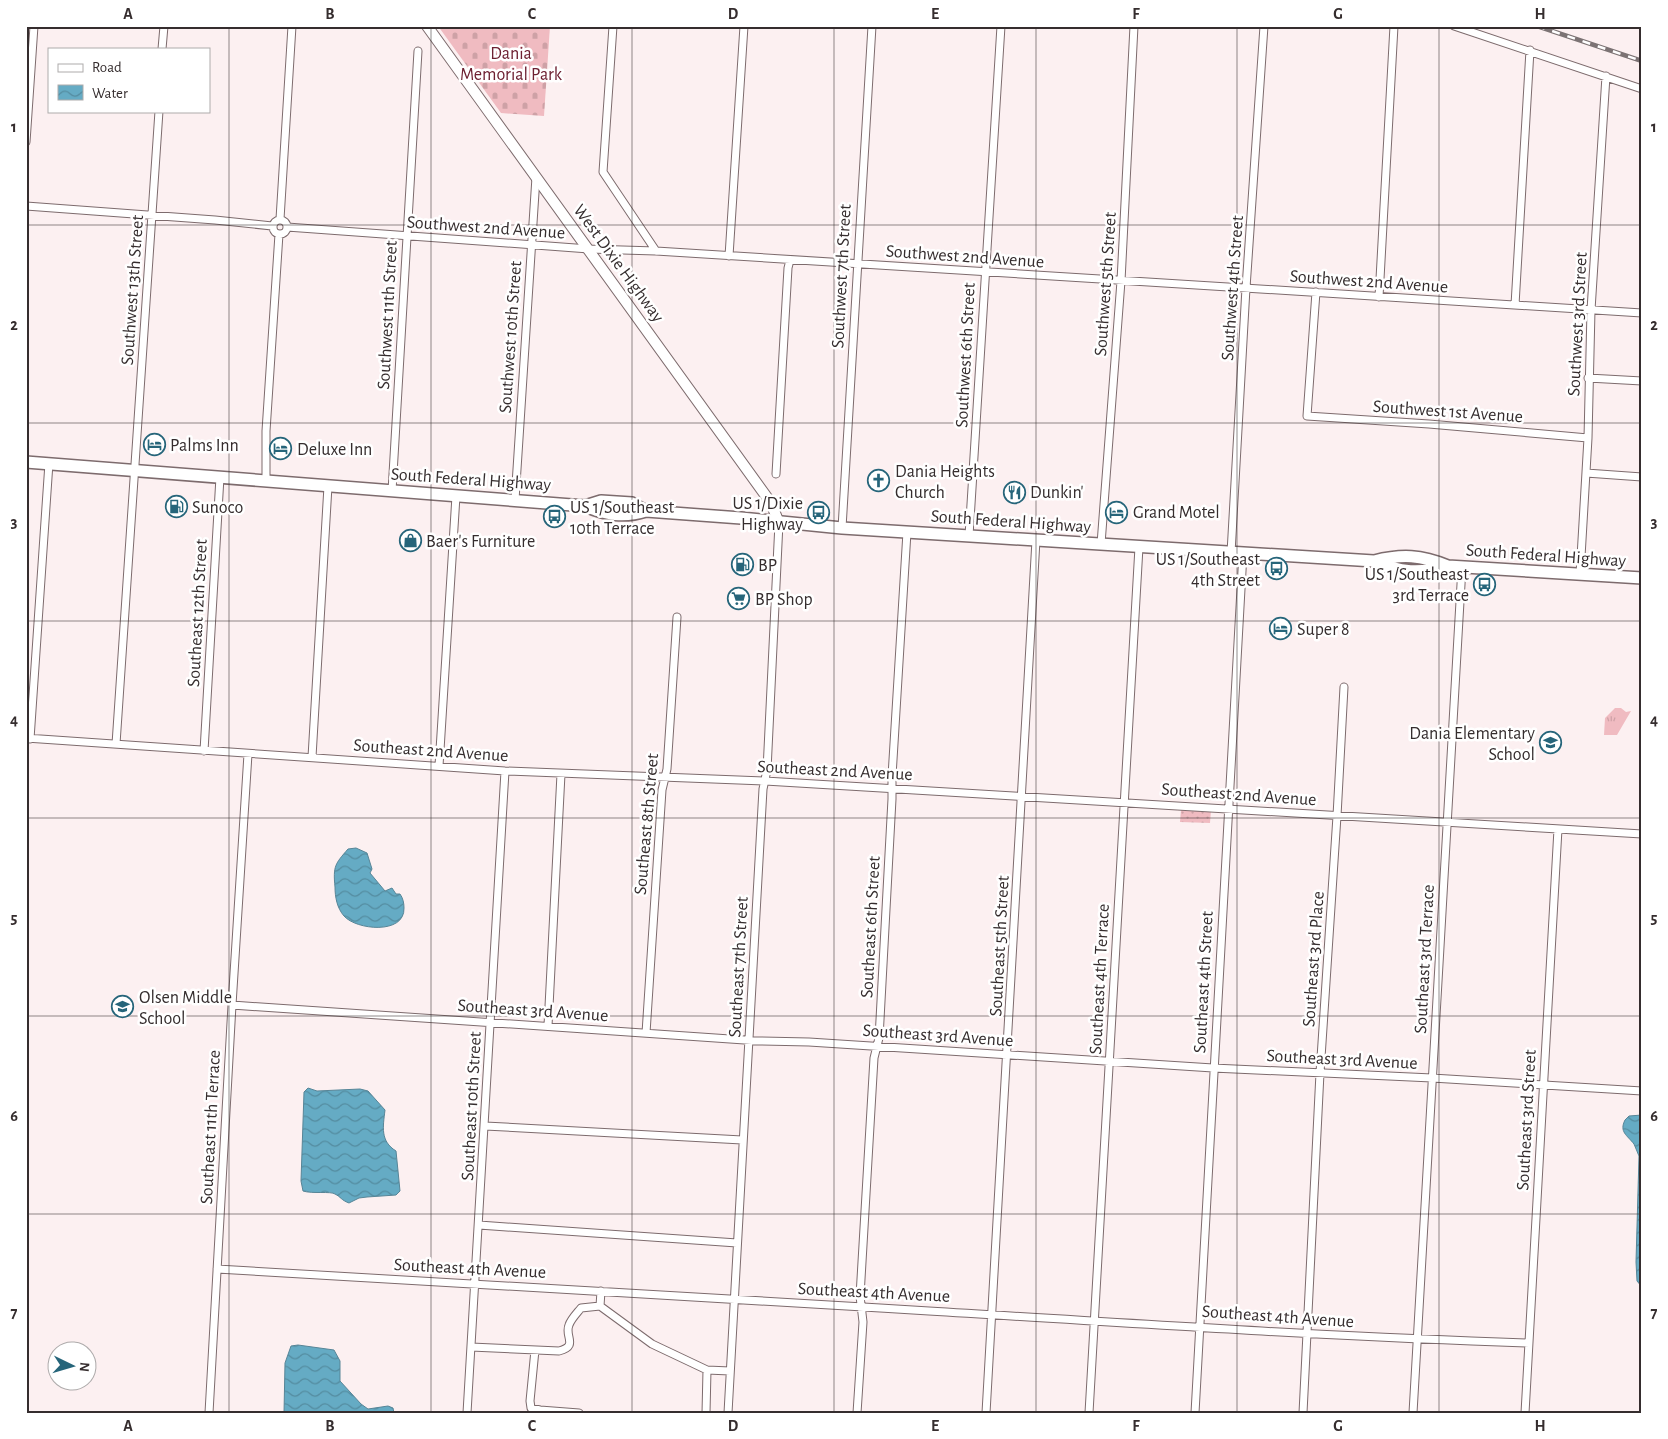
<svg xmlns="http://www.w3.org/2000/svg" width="1668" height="1439" viewBox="0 0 1668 1439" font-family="'Alegreya Sans',sans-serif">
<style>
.grass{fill:url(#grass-dots)}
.cemetery{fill:url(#cemetery-stones)}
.park{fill:url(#park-tufts)}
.water{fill:url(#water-waves);stroke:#578597}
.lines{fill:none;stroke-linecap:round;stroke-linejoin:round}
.street-casing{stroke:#7d6b6d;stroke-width:9}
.secondary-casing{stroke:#7d6b6d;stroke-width:12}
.primary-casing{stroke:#7d6b6d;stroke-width:14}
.street{stroke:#fff;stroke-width:7}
.secondary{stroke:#fff;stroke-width:10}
.primary{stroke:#fff;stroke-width:11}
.rail-casing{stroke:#7c7374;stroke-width:4.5}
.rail{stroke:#fff;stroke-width:2.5;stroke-dasharray:8;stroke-linecap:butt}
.grid{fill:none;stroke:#352d2e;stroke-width:1;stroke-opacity:0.55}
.labels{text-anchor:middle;stroke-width:5;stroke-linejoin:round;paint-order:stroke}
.park-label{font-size:18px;fill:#6d2031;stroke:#fff}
.street-label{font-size:18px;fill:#352d2e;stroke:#fff}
.poi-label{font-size:18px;fill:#352d2e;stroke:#fff;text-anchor:start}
.neatline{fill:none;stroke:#352d2e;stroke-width:2}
.grid-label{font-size:16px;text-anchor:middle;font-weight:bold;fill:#352d2e}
</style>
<defs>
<pattern id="grass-dots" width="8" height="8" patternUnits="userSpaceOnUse" patternTransform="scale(1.25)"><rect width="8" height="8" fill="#f0bbc1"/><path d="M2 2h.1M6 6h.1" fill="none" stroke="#cea1a6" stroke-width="1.8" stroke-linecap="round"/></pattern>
<pattern id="cemetery-stones" width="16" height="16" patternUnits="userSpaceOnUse" patternTransform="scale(1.25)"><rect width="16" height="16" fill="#f0bbc1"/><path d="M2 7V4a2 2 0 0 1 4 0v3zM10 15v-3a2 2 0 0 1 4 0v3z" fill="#cea1a6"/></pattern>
<pattern id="park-tufts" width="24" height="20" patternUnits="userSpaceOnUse" patternTransform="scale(1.25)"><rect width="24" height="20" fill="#f0bbc1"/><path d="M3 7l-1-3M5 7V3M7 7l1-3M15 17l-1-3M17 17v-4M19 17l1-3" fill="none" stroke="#cea1a6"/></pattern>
<pattern id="water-waves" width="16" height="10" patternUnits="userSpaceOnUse" patternTransform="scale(1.25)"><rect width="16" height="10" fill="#65abc4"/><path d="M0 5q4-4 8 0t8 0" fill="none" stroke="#548ca0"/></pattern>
</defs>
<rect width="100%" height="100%" fill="#fcf0f1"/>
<path class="grass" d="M1181,810h30l-1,13 -30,-1z"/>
<path class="cemetery" d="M438,26h112l-6,90 -43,-3z"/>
<path class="park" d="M1615,708h6l5,4 5,-1 -14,24h-13l1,-17z"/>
<path class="water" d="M356,848l11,5 5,16 -2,4 15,18 7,-3 4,6h4c3,4 4,9 4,14 1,27 -48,22 -60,8 -7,-8 -9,-19 -9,-29 -2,-21 0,-23 13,-38z
M308,1088l9,3 43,-2 8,2 17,19c-2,17 -5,31 11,41l4,40 -4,4 -29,2 -8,1 -10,5c-8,-3 -8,-6 -14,-9 -4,-3 -23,0 -32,-3l-2,-10 3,-89z
M1642,1115v172l-5,-6 -1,-19 3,-106c-2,-4 -3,-8 -5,-12 -7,-9 -15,-12 -9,-24l4,-4z
M298,1345l36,5 6,11v20l21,23 7,5 20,-3 5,2 1,5h-110l1,-50 6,-17z"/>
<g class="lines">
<defs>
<path id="street" d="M613,26l-10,146 53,79
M1454,26l188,63
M162,49l2,-23
M26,142l8,-116
M26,206l189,14 57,6
M280,219l12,-193
M273 227a7 7 0 1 1 14 0a7 7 0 1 1-14 0Z
M287,227l302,22 67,2 986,62
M729,256l15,-230
M1316,292l-9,124 122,8 159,14
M1379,297l15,-271
M1515,305l15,-255
M1588,378l54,3
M1586,473l56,4
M776,474l12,-206 2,-8
M266,481v-50l13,-197
M392,491l26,-440
M515,500l21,-323
M842,528l30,-502
M969,536l32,-510
M1101,544l20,-263 13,-255
M1231,553l15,-265 18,-262
M1580,574l8,-136 3,-128 15,-234
M26,738l479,33 260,10 877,53
M30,739l19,-276
M116,744l43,-633
M204,751l16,-274
M312,757l16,-271
M439,766l17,-270
M232,1005l527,36 50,1 404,26 219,10 210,13
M548,1026l13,-252
M646,1033l16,-243 5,-21 10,-152
M485,1126l257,14
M479,1225l258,18
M217,1269c238,13 475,27 712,42 200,12 400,26 600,32
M600,1306l52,38 55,26 23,1
M471,1347l88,4c20,-5 5,-15 10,-26 2,-6 8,-12 12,-17l19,-2 1,-15
M535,1350l-5,51 1,7 9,2 39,3
M209,1413l23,-408 16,-251
M467,1413l38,-642
M706,1413l1,-43
M728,1413l35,-624 4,-19 12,-247
M857,1413l6,-91 -3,-26 14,-238 5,-20 13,-239v-23l15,-244
M986,1413l50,-873
M1089,1413l50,-866
M1195,1413l48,-860
M1303,1413l17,-340 17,-257 7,-129
M1413,1413l49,-846
M1525,1413l33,-584"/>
<path id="secondary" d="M427,26l344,477 8,20"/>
<path id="primary" d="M26,462l559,44c21,9 39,12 61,5l95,7 101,10 532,33c28,-7 47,-6 74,5l194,12
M585,506l16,-5 31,2 14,8
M1374,561c26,12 47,12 74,5"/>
</defs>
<use href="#street" class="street-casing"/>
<use href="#secondary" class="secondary-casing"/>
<use href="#primary" class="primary-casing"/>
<use href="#street" class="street"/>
<use href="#secondary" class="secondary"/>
<use href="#primary" class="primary"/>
<defs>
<path id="rail" d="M1537,26l105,35"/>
</defs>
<use href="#rail" class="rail-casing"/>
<use href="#rail" class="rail"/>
</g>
<path class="grid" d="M229,26v1387M431,26v1387M632,26v1387M834,26v1387M1036,26v1387M1237,26v1387M1439,26v1387M26,225h1616M26,423h1616M26,621h1616M26,818h1616M26,1016h1616M26,1214h1616"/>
<defs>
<symbol id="hotel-ring" viewBox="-11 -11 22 22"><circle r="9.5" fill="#fff" stroke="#26657a" stroke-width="1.5"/><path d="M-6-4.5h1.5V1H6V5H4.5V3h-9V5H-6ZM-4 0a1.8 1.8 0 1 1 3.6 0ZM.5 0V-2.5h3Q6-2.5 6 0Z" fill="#26657a"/></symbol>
<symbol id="church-ring" viewBox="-11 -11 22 22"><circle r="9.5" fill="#fff" stroke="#26657a" stroke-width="1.5"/><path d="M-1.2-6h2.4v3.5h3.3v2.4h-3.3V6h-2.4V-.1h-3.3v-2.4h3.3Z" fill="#26657a"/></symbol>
<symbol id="restaurant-ring" viewBox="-11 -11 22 22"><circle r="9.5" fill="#fff" stroke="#26657a" stroke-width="1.5"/><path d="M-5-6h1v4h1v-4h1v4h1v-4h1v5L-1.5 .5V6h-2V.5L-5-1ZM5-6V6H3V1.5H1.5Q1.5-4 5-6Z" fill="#26657a"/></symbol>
<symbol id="fuel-ring" viewBox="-11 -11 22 22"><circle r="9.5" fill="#fff" stroke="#26657a" stroke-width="1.5"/><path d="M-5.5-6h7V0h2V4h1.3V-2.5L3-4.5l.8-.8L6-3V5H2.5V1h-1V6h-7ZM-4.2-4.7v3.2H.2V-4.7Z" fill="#26657a"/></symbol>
<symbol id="bus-ring" viewBox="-11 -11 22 22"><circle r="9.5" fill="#fff" stroke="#26657a" stroke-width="1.5"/><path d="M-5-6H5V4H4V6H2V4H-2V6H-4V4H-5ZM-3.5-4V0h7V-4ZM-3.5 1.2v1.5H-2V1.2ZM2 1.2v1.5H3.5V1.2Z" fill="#26657a"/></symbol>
<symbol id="shop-ring" viewBox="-11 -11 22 22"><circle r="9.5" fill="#fff" stroke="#26657a" stroke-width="1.5"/><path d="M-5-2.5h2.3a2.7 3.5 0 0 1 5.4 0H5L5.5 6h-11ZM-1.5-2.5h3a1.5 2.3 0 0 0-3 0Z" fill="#26657a"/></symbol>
<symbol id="supermarket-ring" viewBox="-11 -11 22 22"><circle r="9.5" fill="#fff" stroke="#26657a" stroke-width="1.5"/><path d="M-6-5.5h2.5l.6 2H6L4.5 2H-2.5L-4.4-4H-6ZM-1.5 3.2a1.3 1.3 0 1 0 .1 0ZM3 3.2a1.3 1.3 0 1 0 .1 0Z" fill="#26657a"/></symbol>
<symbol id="school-ring" viewBox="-11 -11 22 22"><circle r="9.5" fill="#fff" stroke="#26657a" stroke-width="1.5"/><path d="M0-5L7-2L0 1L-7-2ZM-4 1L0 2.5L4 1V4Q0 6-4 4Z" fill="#26657a"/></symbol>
</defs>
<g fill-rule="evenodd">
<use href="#hotel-ring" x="142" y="432" width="25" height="25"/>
<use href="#hotel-ring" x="268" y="436" width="25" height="25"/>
<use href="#church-ring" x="866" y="468" width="25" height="25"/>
<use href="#restaurant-ring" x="1002" y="480" width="25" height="25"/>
<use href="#fuel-ring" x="164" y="494" width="25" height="25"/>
<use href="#hotel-ring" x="1104" y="500" width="25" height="25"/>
<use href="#bus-ring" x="806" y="500" width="25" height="25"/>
<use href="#bus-ring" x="542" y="504" width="25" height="25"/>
<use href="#shop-ring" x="398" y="528" width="25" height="25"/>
<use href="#fuel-ring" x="730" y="552" width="25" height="25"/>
<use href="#bus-ring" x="1264" y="556" width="25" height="25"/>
<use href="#bus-ring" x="1472" y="572" width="25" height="25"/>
<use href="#supermarket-ring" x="726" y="586" width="25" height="25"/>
<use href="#hotel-ring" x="1268" y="616" width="25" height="25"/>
<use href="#school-ring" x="1538" y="730" width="25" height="25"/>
<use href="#school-ring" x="110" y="994" width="25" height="25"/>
</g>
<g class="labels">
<g class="park-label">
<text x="511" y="59">Dania<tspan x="511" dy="21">Memorial Park</tspan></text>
</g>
<g class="street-label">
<text transform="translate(486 227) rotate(4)" y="6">Southwest 2nd Avenue</text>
<text transform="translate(965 256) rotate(4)" y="6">Southwest 2nd Avenue</text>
<text transform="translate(619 263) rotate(54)" y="6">West Dixie Highway</text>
<text transform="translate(841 276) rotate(-87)" y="6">Southwest 7th Street</text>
<text transform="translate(1369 281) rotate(4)" y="6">Southwest 2nd Avenue</text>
<text transform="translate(1105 284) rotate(-86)" y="6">Southwest 5th Street</text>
<text transform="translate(1232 288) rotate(-86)" y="6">Southwest 4th Street</text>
<text transform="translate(132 290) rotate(-86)" y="6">Southwest 13th Street</text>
<text transform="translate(387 315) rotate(-87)" y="6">Southwest 11th Street</text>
<text transform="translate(1577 324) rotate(-87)" y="6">Southwest 3rd Street</text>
<text transform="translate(510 337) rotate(-86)" y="6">Southwest 10th Street</text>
<text transform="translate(965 355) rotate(-87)" y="6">Southwest 6th Street</text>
<text transform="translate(1448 411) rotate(4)" y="6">Southwest 1st Avenue</text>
<text transform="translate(471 479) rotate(4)" y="6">South Federal Highway</text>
<text transform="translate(1011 521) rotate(4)" y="6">South Federal Highway</text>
<text transform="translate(1546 555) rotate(4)" y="6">South Federal Highway</text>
<text transform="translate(197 613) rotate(-87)" y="6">Southeast 12th Street</text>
<text transform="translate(431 750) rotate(4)" y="6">Southeast 2nd Avenue</text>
<text transform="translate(835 770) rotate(3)" y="6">Southeast 2nd Avenue</text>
<text transform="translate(1239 794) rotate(4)" y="6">Southeast 2nd Avenue</text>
<text transform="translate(646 824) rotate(-85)" y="6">Southeast 8th Street</text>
<text transform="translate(870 927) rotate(-87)" y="6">Southeast 6th Street</text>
<text transform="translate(999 946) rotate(-87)" y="6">Southeast 5th Street</text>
<text transform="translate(1313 959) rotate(-86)" y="6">Southeast 3rd Place</text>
<text transform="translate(1424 959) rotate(-87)" y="6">Southeast 3rd Terrace</text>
<text transform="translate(738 967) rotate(-87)" y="6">Southeast 7th Street</text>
<text transform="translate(1099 979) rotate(-87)" y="6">Southeast 4th Terrace</text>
<text transform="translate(1203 982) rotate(-87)" y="6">Southeast 4th Street</text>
<text transform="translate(533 1010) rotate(4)" y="6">Southeast 3rd Avenue</text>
<text transform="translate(938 1035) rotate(4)" y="6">Southeast 3rd Avenue</text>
<text transform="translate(1342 1059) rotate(3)" y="6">Southeast 3rd Avenue</text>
<text transform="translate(471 1106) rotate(-87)" y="6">Southeast 10th Street</text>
<text transform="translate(1526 1120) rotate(-87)" y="6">Southeast 3rd Street</text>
<text transform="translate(210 1127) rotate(-87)" y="6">Southeast 11th Terrace</text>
<text transform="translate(470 1268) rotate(3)" y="6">Southeast 4th Avenue</text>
<text transform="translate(874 1292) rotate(3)" y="6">Southeast 4th Avenue</text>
<text transform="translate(1278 1316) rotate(4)" y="6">Southeast 4th Avenue</text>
</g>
<g class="poi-label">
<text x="170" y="451">Palms Inn</text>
<text x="297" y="455">Deluxe Inn</text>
<text x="895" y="477">Dania Heights<tspan x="895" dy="21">Church</tspan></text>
<text x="1030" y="498">Dunkin'</text>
<text x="803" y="509" text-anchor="end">US 1/Dixie<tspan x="803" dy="21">Highway</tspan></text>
<text x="192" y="513">Sunoco</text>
<text x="570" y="513">US 1/Southeast<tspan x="570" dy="21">10th Terrace</tspan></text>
<text x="1133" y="518">Grand Motel</text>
<text x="426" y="547">Baer's Furniture</text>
<text x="1260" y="565" text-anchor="end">US 1/Southeast<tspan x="1260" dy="21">4th Street</tspan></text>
<text x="758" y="571">BP</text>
<text x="1469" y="580" text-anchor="end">US 1/Southeast<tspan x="1469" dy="21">3rd Terrace</tspan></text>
<text x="755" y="605">BP Shop</text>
<text x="1297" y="635">Super 8</text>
<text x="1535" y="739" text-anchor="end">Dania Elementary<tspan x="1535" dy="21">School</tspan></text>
<text x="139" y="1003">Olsen Middle<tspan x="139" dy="21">School</tspan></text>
</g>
</g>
<rect width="1668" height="1439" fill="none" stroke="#ffffff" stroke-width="55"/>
<rect x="48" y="48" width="162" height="65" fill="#ffffff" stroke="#aeabab"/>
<rect x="58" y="64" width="25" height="8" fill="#ffffff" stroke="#aeabab"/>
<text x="92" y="72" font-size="15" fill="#352d2e">Road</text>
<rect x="58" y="85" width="25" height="15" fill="url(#water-waves)" stroke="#aeabab"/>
<text x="92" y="98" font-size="15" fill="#352d2e">Water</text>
<g transform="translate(72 1366) rotate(95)"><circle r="24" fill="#ffffff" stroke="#aeabab"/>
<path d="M0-4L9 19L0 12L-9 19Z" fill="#26657a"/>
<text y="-8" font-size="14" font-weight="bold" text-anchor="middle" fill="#352d2e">N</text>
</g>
<rect x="28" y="28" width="1612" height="1384" class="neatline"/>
<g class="grid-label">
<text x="128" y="19">A</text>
<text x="330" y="19">B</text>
<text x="532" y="19">C</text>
<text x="733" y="19">D</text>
<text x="935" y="19">E</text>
<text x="1136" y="19">F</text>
<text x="1338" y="19">G</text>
<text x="1540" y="19">H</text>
<text x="14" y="132">1</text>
<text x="1654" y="132">1</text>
<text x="14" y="330">2</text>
<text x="1654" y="330">2</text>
<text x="14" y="527">3</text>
<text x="1654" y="527">3</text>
<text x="14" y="725">4</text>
<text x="1654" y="725">4</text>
<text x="14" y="923">5</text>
<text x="1654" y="923">5</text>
<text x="14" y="1121">6</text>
<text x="1654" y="1121">6</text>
<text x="14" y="1318">7</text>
<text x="1654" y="1318">7</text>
<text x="128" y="1431">A</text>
<text x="330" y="1431">B</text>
<text x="532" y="1431">C</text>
<text x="733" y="1431">D</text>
<text x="935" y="1431">E</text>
<text x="1136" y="1431">F</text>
<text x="1338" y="1431">G</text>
<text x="1540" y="1431">H</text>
</g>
</svg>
